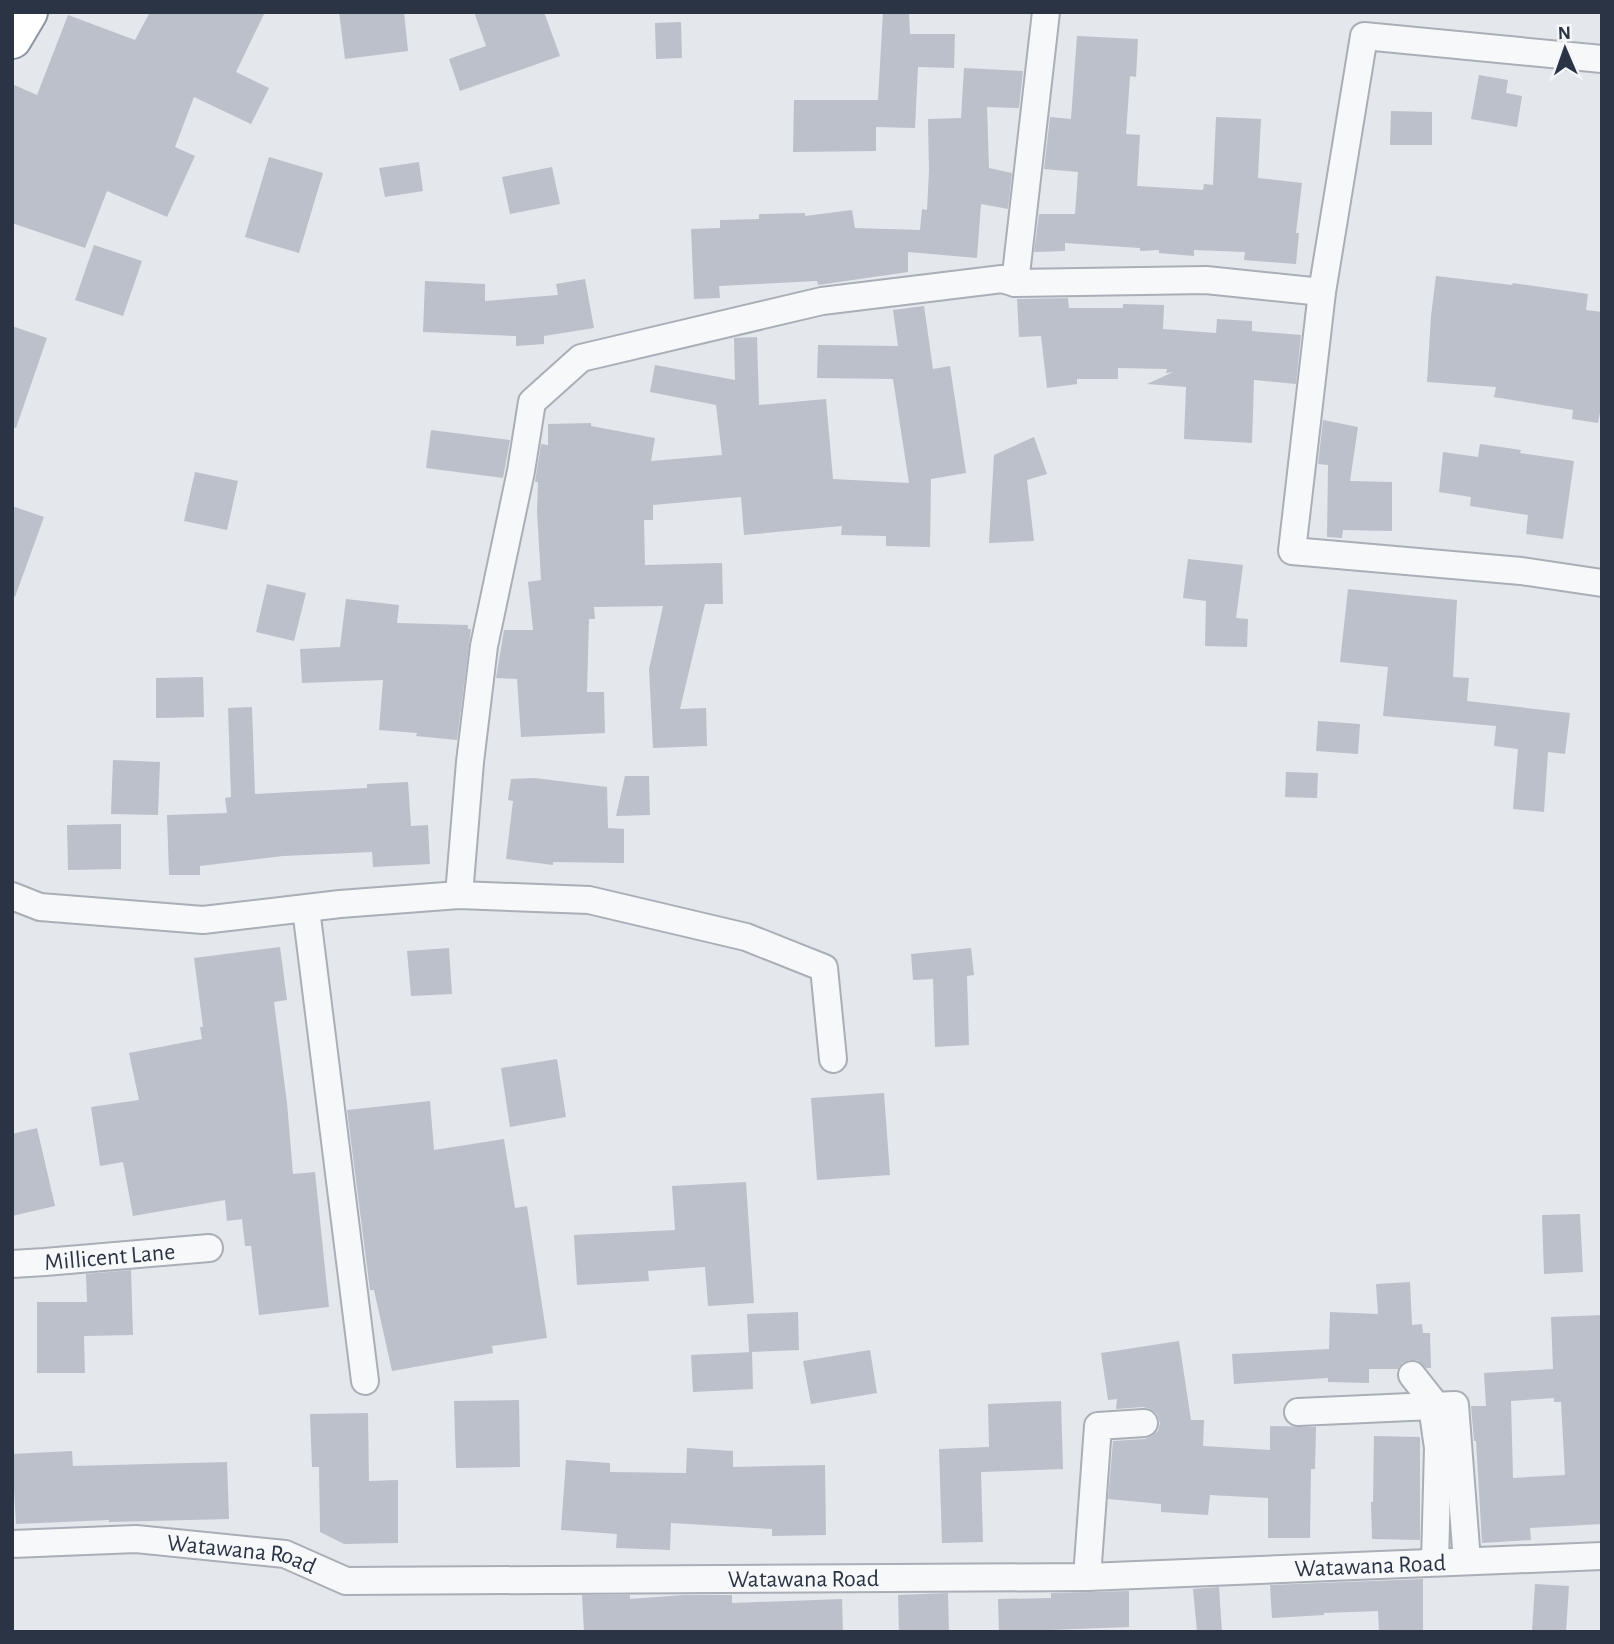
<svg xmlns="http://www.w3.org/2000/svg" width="1614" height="1644" viewBox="0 0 1614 1644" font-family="'Alegreya Sans',sans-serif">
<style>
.building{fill:#bbc0ca;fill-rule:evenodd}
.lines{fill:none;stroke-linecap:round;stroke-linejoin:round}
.minor-casing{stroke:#a9aeb7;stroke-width:30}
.trunk-casing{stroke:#8b94a3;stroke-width:42}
.minor{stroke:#f7f8fa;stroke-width:26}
.trunk{stroke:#fff;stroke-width:38}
.labels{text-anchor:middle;stroke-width:7;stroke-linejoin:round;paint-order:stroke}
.street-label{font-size:24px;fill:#2b3445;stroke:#f4f6f9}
</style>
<rect width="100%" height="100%" fill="#e4e7ec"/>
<path class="building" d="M150,12h115l-29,60 33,16 -18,36 -57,-27 -19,50 20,9 -28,61 -60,-26 -22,57 -73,-25v-139l25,11 31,-80 67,25z
M339,12h65l4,39 -63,8z
M474,12h70l16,44 -100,35 -11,-32 37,-13z
M883,12h26l1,22h45l-1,34 -36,-1 -3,61 -39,-1v24l-83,1 1,-52h84z
M681,22l1,36 -26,1 -1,-36z
M1077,36l61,3 -2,38 -6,-1 -4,58 14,1 -3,51 66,4 1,-6 9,1 3,-68 45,2 -3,59 44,5 -6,50h3l-3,31 -52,-4 1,-8 -51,-2v6l-35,-3v-3l-19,1v-3l-75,-5v8l-31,1 5,-38h36l3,-42 -34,-3 6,-52 21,2z
M964,68l59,3 -4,37 -32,-1 2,61 23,5 -4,36 -27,-5 -4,54 -69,-6v20l-90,13 -1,-4 -98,5 1,12 -26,1 -3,-70 29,-1v-8l39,-1v-5l46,-1v3l47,-6 3,18 65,2 2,-21 5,1 2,-39 -1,-52 33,-1z
M1479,75l29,5 -2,13 16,3 -5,31 -46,-8z
M1391,111l41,1v33h-42z
M269,157l54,16 -24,80 -54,-16z
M419,162l4,29 -38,6 -6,-29z
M552,167l8,37 -50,10 -8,-37z
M94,245l48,16 -19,55 -48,-16z
M1436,276l76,9 1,-2 75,11 -2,16 16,2v90l-4,21 -26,-4 1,-9 -79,-13 2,-10 -69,-5 4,-66z
M585,279l9,49 -50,8v8l-28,2v-10l-93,-4 2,-51 60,3v17l73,-6 -2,-11z
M1068,298l1,10h54v-4l41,1 -1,24 53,4 1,-14 35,2v10l49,4 -5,49 -42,-4 -2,63 -68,-4 2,-52 -39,-3 26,-12 -7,1 1,-4 -49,-1v11h-41v5l-30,4 -6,-52 -22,1 -2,-38z
M924,306l9,63 17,-3 16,107 -35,6 -1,68 -44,-1v-10l-45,-1 1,-9 -98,9 -3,-38 -88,8v15h-9l1,45 77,-2 1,41h-18l-25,105 26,-1 1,38 -54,2 -4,-79 14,-63 -69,1 1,12h-6l-2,73h17l1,41 -84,4 -4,-58 -21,-1 8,-48h29l-5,-48 13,-2 -4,-69 1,-29h-3l6,-38 7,1v-21l43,-1v3l64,12 -4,23 71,-6 -6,-50 -66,-13 5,-27 80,15 -1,-42 23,-1 2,68 67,-6 7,80 76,4 -16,-104 -76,-1 1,-33 80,1 -5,-36z
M12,326l35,12 -31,90 -4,-1z
M1323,420l35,7 -8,54 42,1v49l-49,-1 -1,8 -15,-1 1,-72 -10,-1z
M431,430l79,10 -7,38 -77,-10z
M1034,437l13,37 -20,6 7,61 -45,2 5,-88z
M1480,444l41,6 -1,3 54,8 -11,78 -37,-5 2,-19 -58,-9 1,-9 -32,-5 4,-40 35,5z
M195,472l43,9 -11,49 -43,-9z
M12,506l32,11 -29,80 -3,-1z
M1188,559l55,6 -7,53 12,1 -1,28 -42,-1 1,-45 -23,-3z
M267,584l39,9 -12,48 -38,-9z
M1348,589l109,11 -4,77 16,1 -2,23 103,12 -5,41 -17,-2 -4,60 -31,-3 5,-60 -24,-3 2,-20 -113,-10 5,-49 -48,-5z
M346,599l53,6 -2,18 71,2v4h3l-14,111 -41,-4 1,-3 -38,-3 4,-50 -81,3 -2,-34 40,-2z
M203,677l1,40 -48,1v-40z
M252,707l3,87 112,-6v-4l41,-2 3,44 17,-1 2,39 -57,3 -1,-15 -89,4 -83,10v9h-31l-2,-60 60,-2 -2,-15 6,-1 -3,-89z
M1318,721l42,3 -2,30 -42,-3z
M113,760l47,2 -2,53 -47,-1z
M1286,772l32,1 -1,25 -32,-1z
M625,776h24l1,39 -34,1z
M535,778l72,9 1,41 16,1v34l-71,-1v3l-47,-6 7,-58 -5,-1 3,-21z
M121,824v45l-53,1 -1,-45z
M280,947l7,53 -13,2 13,101 6,71 22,-2 14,135 -70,8 -8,-69h-6l-3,-27 -15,2 -2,-21 -92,16 -10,-54 -23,4 -9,-59 48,-7 -10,-47 73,-14 -2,-12h3l-9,-69z
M449,948l3,46 -41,2 -4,-45z
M971,948l3,27 -7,1 2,69 -34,2 -2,-68 -20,1 -2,-26z
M557,1059l9,58 -56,10 -9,-59z
M884,1093l6,82 -73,5 -6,-82z
M430,1101l4,49 70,-11 11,69 12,-2 20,132 -55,8 1,7 -101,18 -18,-81h-4l-23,-180z
M37,1128l18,78 -43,10v-82z
M746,1182l8,121 -46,3 -3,-39 -57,4 1,10 -72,4 -3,-50 101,-5 -3,-44z
M1580,1214l3,58 -39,2 -2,-59z
M131,1270l2,65 -49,1 1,37h-48v-71h50l-1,-28z
M1410,1282l2,43 10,-1 1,9h7l1,35h-5l-9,-8h-8l-7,3 -4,6h-29v14l-41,-1v-4l-94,6 -2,-30 97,-5 1,-37 48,2 -2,-30z
M798,1312l1,38 -50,2 -2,-38z
M1602,1315v209l-72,4 1,12 -49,3 -6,-102h-2l-3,-35h15l-2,-33 69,-4 -2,-52zM1554,1398v4h7l4,73 -52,3 -2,-77z
M1179,1341l12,79h13l-1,26 67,4v-24l46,1 -1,42h-4l-1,69h-42v-40l-58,-3 -2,20 -47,-3v-8l-53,-5 5,-58 32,-2 7,-3 6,-5 2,-8 -3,-9 -7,-5 -7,-2 -27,2 1,-10 -9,1 -7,-47z
M870,1350l7,43 -66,11 -8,-43z
M752,1352l1,37 -60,3 -2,-37z
M519,1400l1,67 -64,1 -2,-67z
M1061,1401l2,68 -82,3 2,70 -41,1 -3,-94 50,-2 -1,-43z
M368,1413l1,68 29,-1v63l-54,1 -24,-12 -1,-65h-7l-2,-53z
M1374,1436l46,1v103l-48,-1 -1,-37h2z
M687,1448l46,3v16l92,-2 1,70 -54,1v-7l-101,-6 -1,27 -54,-2 1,-14 -56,-4 5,-70 44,3v9l76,1z
M72,1451l1,15 154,-4 2,57 -120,3v-2l-93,4 -4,-70z
M1423,1579v53h-44l-1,-21 -54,2v2l-52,3 -2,-33z
M1535,1584l34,2 -3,46h-34z
M1219,1587l3,45h-25l-4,-43z
M1129,1591v36l-130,5 -1,-33 53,-1v-5z
M948,1593l1,39h-50l-1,-37z
M582,1595h48v4l54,-4h48v8l110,-4 1,33h-259z"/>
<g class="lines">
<defs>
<g id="minor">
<path d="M1015,283l31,-271"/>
<path d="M1322,292l42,-256 238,23"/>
<path d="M459,895l11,-133 14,-116 37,-175 11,-69 49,-44 241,-57 180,-22 13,4 191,-3 116,12 -30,259 229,20 81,12"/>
<path d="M12,896l28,11 163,13 137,-16 119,-9 130,5 157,37 78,31 9,91"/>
<path d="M306,909l59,472"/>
<path id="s1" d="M12,1264l33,-2 164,-14"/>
<path d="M1412,1375l19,24 7,49 -3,114"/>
<path d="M1298,1412l157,-7 12,156"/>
<path id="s2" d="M12,1544l124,-5 149,15 61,27 741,-4 515,-21"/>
<path d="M1087,1577l11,-151 46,-3"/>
</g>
<path id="trunk" d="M12,39l16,-27"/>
</defs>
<use href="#minor" class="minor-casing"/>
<use href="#trunk" class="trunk-casing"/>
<use href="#minor" class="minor"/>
<use href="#trunk" class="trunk"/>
</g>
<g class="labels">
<g class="street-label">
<text dy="8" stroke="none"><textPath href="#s1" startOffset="98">Millicent Lane</textPath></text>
<text dy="8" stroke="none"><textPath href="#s2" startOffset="231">Watawana Road</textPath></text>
<text dy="8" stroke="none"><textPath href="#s2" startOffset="1365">Watawana Road</textPath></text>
<text dy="8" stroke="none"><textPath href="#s2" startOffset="798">Watawana Road</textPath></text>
</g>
</g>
<rect width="1614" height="1644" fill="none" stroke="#2b3445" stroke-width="28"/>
<g transform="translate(1565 49) rotate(358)" stroke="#f4f6f9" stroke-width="5" paint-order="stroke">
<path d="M0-5L12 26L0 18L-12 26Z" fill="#2b3445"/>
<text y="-10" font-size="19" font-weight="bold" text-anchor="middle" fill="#2b3445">N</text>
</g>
</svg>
